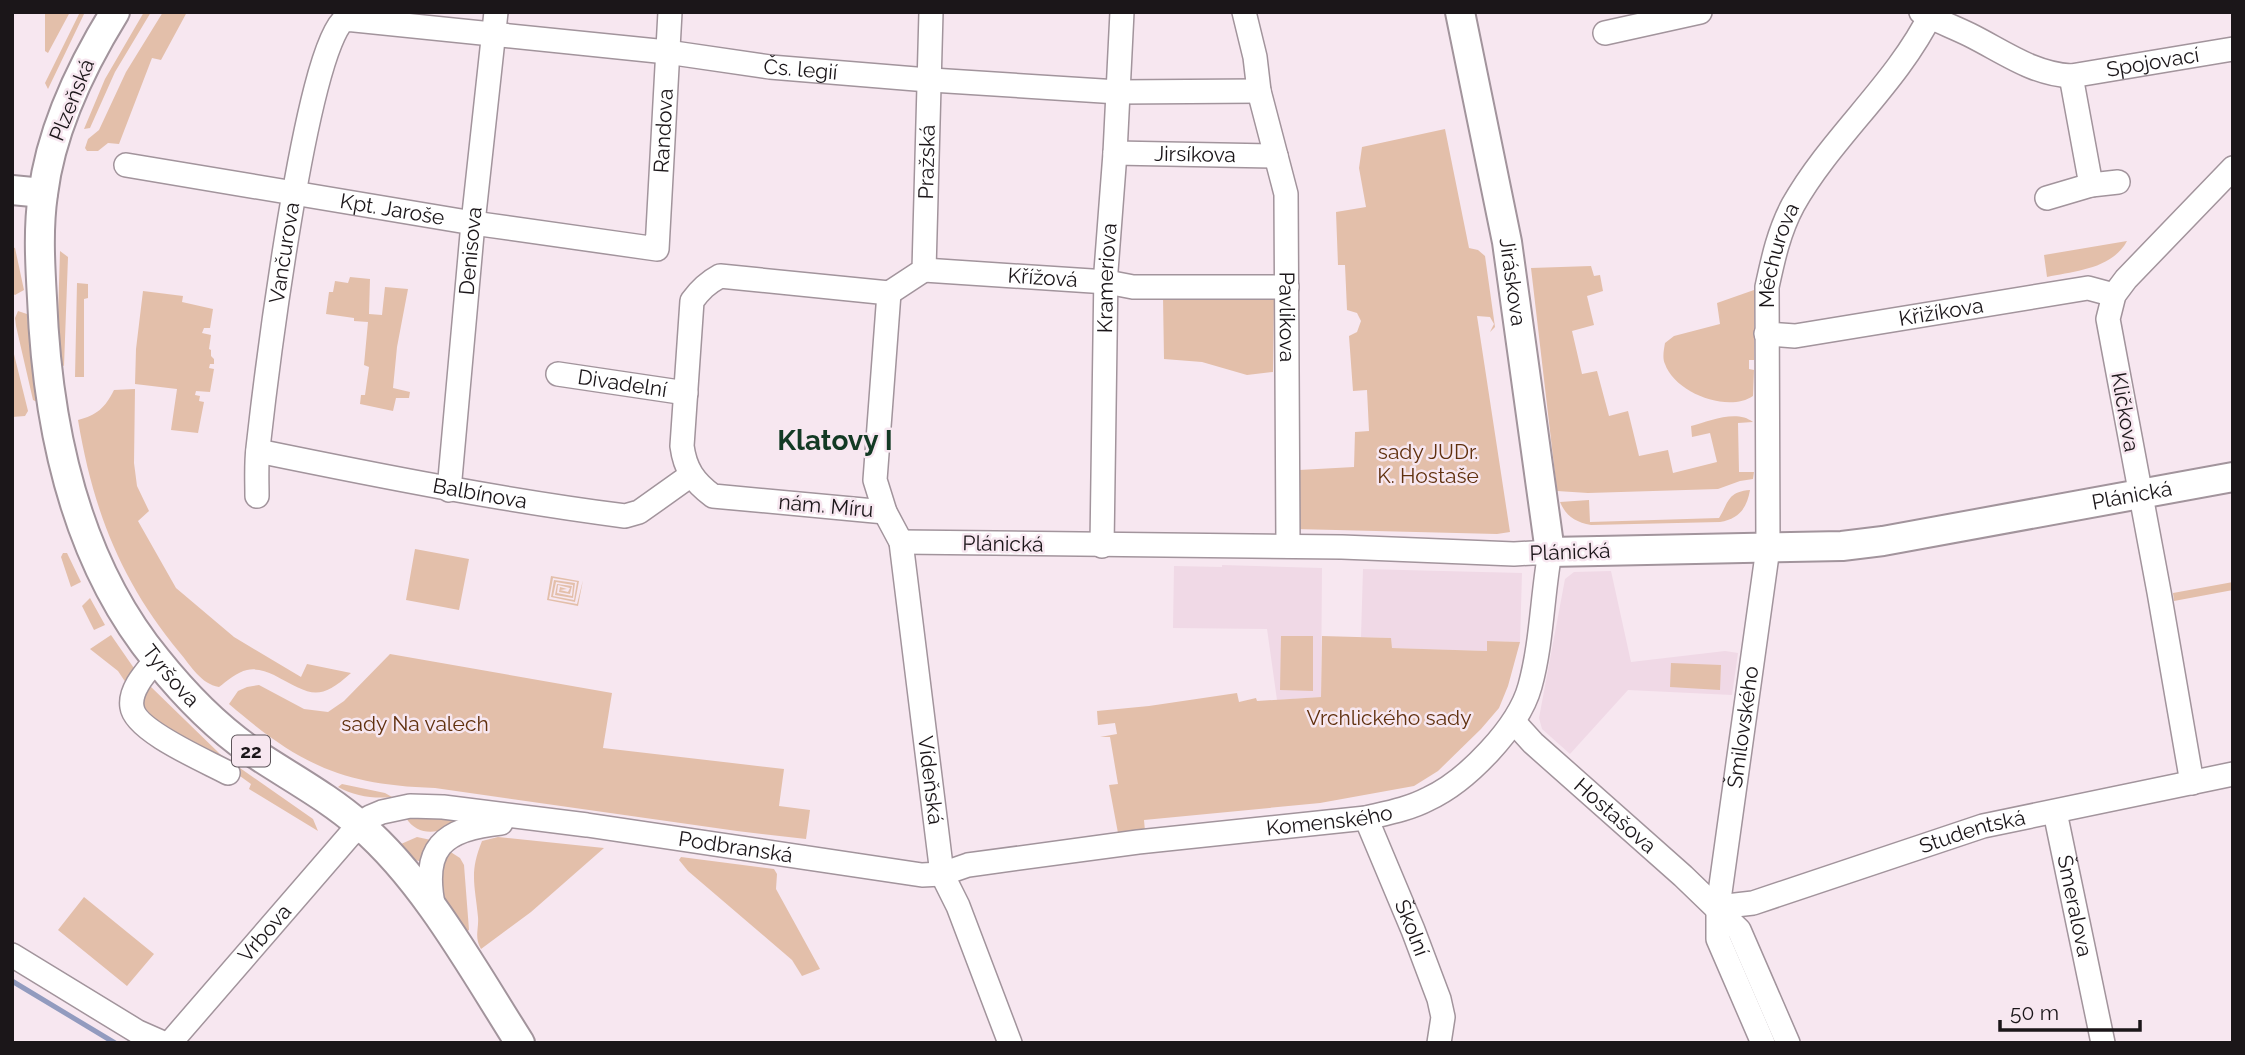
<svg xmlns="http://www.w3.org/2000/svg" width="2245" height="1055" viewBox="0 0 2245 1055" font-family="Raleway,sans-serif">
<style>
.built{fill:#f0d9e6}
.green{fill:#e3bfaa}
.lines{fill:none;stroke-linecap:round;stroke-linejoin:round}
.stream{stroke:#929bbf;stroke-width:5}
.minor-casing{stroke:#a2949c;stroke-width:26}
.major-casing{stroke:#a2949c;stroke-width:32}
.minor{stroke:#fff;stroke-width:23}
.major{stroke:#fff;stroke-width:28}
.labels{text-anchor:middle;stroke-width:5;stroke-linejoin:round;paint-order:stroke}
.shield{fill:#f7e7f0;stroke:#5d555a;stroke-width:2}
.shield-label{font-size:19px;font-weight:bold;fill:#1b1619}
.street-label{font-size:21px;fill:#1b1619;stroke:#f7e7f0}
.park-label{font-size:21px;fill:#60300e;stroke:#f7e7f0}
.district-label{font-size:28px;font-weight:bold;fill:#133a24;stroke:#f7e7f0}
</style>
<rect width="100%" height="100%" fill="#f7e7f0"/>
<path class="built" d="M1222,565l100,3 -1,129 -44,3 -10,-71 -94,-1 1,-62 48,1z
M1363,569l159,4 -2,69 -33,-1v10l-96,-3v-10l-30,-1z
M1611,571l20,91 94,-11 13,2 -6,42 -104,-5 -58,64 -28,-25 -3,-11 26,-139 9,-7z"/>
<path class="green" d="M45,12h25l-22,41 -3,-2z
M80,12h5l-37,77 -3,-6z
M144,12h7l-36,60 -25,56 -6,1 21,-50z
M163,12h24l-26,48 -9,-2 -33,86 -11,-1 -10,8h-11l-2,-3 3,-9 11,-9 27,-58z
M1445,129l24,119 9,2 7,6 10,71 -5,5 4,-8 -4,-7 -13,-1 33,216 -13,2 -202,-5 4,-59 55,-3 1,-35 14,-1 -2,-41 -14,1 -4,-55 8,-4 4,-11 -4,-8 -10,-3 -2,-45h-7l-2,-53 30,-5 -7,-39 3,-21z
M2127,241c-15,28 -52,30 -80,36l-3,-22z
M12,247l3,1 9,42 -9,5 -3,-2z
M60,251l8,6 -4,109 -2,-1 -4,-48z
M1591,266l3,10 6,-1 3,16 -16,5 7,29 -22,6 10,43 15,-3 12,45 19,-5 11,45 29,-6 5,23 44,-11 -7,-29 -18,4 -1,-11c18,-5 46,-17 62,-4l-15,1 1,49h15l-1,7 -13,2 -22,8 -130,4 -31,-2 -26,-223z
M350,277l20,2 -1,35 13,1 3,-28 23,2 -11,58 -4,41 17,4 -1,6h-13l-3,13 -33,-7 1,-9h4l4,-28 -5,-2 4,-43 -14,-1v-3l-28,-4 3,-22h4l2,-11 13,2z
M77,283l11,1v14l-4,1v78h-9z
M1754,290v70h-5v9l5,1 -1,26c-25,17 -78,-3 -88,-32 -3,-6 -1,-15 0,-21l9,-7 46,-12 -3,-21z
M143,291l40,5 -1,6 31,7 -3,19h-6l-2,5 9,2 -2,14 2,1v6l3,3v5h-4l-1,4 5,1 -4,23 -14,-1 -1,4 5,1 -1,5 5,1 -6,31 -27,-3 6,-41 -42,-5 1,-35z
M1163,297h111l-1,75 -26,3 -45,-13 -38,-3z
M18,311l9,3 10,88 -4,-2 -17,-74 -1,-8z
M12,346l16,65 -3,5 -13,1z
M135,389l-1,74 3,23 12,25 -11,10 38,67 58,49 67,40 6,-13 44,9c-33,30 -41,21 -77,2 -8,-4 -18,-7 -27,-5 -10,2 -20,11 -28,17 -18,-3 -28,-21 -39,-34 -59,-71 -87,-143 -102,-233 19,-5 27,-12 36,-30z
M1750,490c-3,18 -11,29 -30,32l-129,3c-16,-3 -25,-9 -31,-23l29,-2 1,22 129,-4c10,-16 8,-26 31,-28z
M415,549l54,10 -10,51 -53,-10z
M63,553h4l14,29 -10,5 -10,-30z
M551,576l28,5 -4,21 -24,-5 3,-17 21,3 -2,15 -18,-3 2,-11 15,2 -2,8 -11,-2 1,-5 7,2 -7,1 8,2 2,-4 -12,-3 -1,8 15,3 1,-11 -17,-3 -3,14 21,4 3,-18 -24,-4 -4,21 28,5 6,-24 -5,26 -31,-6z
M2233,582v8l-59,11 -1,-8z
M90,598l15,27 -11,5 -12,-24z
M111,635l27,39 -10,12 -10,-15 -28,-22z
M1281,636h32v55l-33,-1z
M1322,636l69,2 1,10 95,3v-10l33,1 -12,44 -9,22 -18,21 -43,42 -24,15 -94,17 -176,17 2,22 -22,2 6,-13 -12,2 -9,-48 9,-1 -8,-47h-10l17,-3 -2,-11 -17,2 -1,-14 52,-5 88,-13 2,9 17,-4 1,3 64,-4z
M390,654l222,39 -9,55 181,21 -5,37 31,4 -4,29 -69,-8 -302,-43c-94,-3 -136,-24 -206,-84l9,-13 9,-4 12,-2 45,24 24,3 16,-11z
M1671,663l50,2 -1,25 -50,-3z
M149,685l71,69 93,65 5,12 -69,-42 2,-5 -43,-31 -52,-33 -13,-14 -1,-11z
M342,784l43,9 7,4c-18,2 -38,-1 -54,-10z
M408,817h48l1,3c-15,15 -39,17 -51,-2z
M417,837l14,3 -9,22 -7,-2 -14,-16z
M498,837l106,11 -73,64 -50,37c-7,-12 -2,-20 -3,-32 -3,-33 -9,-44 4,-76z
M449,851l11,7 4,7 5,65 -6,4 -19,-34 -8,-21z
M681,857l93,12 3,5 -1,15 44,80 -18,7 -10,-16 -104,-89 -9,-11z
M84,897l70,57 -27,32 -69,-56z"/>
<g class="lines">
<path class="stream" d="M12,981l103,62"/>
<defs>
<g id="minor">
<path id="s1" d="M1244,12l11,45 4,34 27,103 2,352"/>
<path id="s2" d="M1921,12c16,9 33,15 49,23 34,17 63,39 101,41l162,-27"/>
<path d="M1605,33l95,-21"/>
<path d="M2071,76l20,109"/>
<path id="s3" d="M1115,153l161,3"/>
<path id="s4" d="M126,165l347,58 184,26 13,-237"/>
<path d="M2047,198l44,-13 27,-3"/>
<path id="s5" d="M924,270l183,12 26,5h154"/>
<path id="s6" d="M889,293l-14,187 10,32 16,30 41,332 16,32 52,137"/>
<path id="s7" d="M889,293l35,-23 7,-258"/>
<path id="s8" d="M1766,334l29,2 293,-48 26,7"/>
<path id="s9" d="M558,374l128,19"/>
<path id="s10" d="M258,451c122,25 243,49 367,65l14,-4 52,-37"/>
<path id="s11" d="M449,490l24,-267 23,-211"/>
<path id="s12" d="M257,496c0,-15 -1,-32 1,-48 7,-63 48,-402 87,-429l322,33 103,15 146,12 202,13 141,-1"/>
<path d="M885,512l-172,-16c-19,-14 -28,-27 -31,-50l10,-145c8,-11 15,-18 28,-25l169,17"/>
<path id="s13" d="M1102,546l4,-275 9,-118 7,-141"/>
<path d="M156,660c-10,12 -27,30 -24,47 3,24 74,54 96,66"/>
<path id="s14" d="M1514,722l19,21 150,133 56,54 49,113"/>
<path d="M2192,783l-33,-191 -51,-273 6,-24 12,-16 107,-111"/>
<path id="s15" d="M2055,812l48,231"/>
<path id="s16" d="M1366,818l47,112 26,69 4,18 -4,26"/>
<path id="s17" d="M1718,907l35,-4 230,-77 250,-52"/>
<path d="M434,909c-13,-61 8,-80 67,-86"/>
<path d="M12,955l126,77 25,11"/>
<path id="s18" d="M170,1043l179,-207 21,-19 12,-5 28,-6 33,1 144,18 335,50 20,-1 26,-9 170,-23 228,-24c21,-5 43,-9 62,-19 39,-18 91,-72 102,-113 12,-44 12,-89 20,-134l-36,2 -172,-7 -441,-5"/>
<path id="s19" d="M1763,1043l-45,-104v-32l50,-359 -1,-261c6,-28 12,-56 26,-82 39,-69 104,-121 139,-193"/>
</g>
<g id="major">
<path id="s20" d="M115,12c-34,55 -64,117 -72,182 -5,34 -3,70 -1,104 5,127 32,261 115,362 28,35 60,68 97,93 36,24 74,44 107,73 64,55 113,145 159,217"/>
<path id="s21" d="M1460,12l47,230 43,310 292,-6 41,-5 350,-64"/>
<path d="M12,190l31,3"/>
</g>
</defs>
<use href="#minor" class="minor-casing"/>
<use href="#major" class="major-casing"/>
<use href="#minor" class="minor"/>
<use href="#major" class="major"/>
</g>
<g class="labels">
<rect class="shield" x="232" y="735.5" width="38" height="31" rx="5"/>
<g class="shield-label">
<text x="251" y="758">22</text>
</g>
<g class="street-label">
<text dy="7" stroke="none"><textPath href="#s2" startOffset="247">Spojovací</textPath></text>
<text dy="7" stroke="none"><textPath href="#s12" startOffset="947">Čs. legií</textPath></text>
<text transform="translate(72 100) rotate(-68)" y="7">Plzeňská</text>
<text dy="7" stroke="none"><textPath href="#s4" startOffset="656">Randova</textPath></text>
<text dy="7" stroke="none"><textPath href="#s3" startOffset="80">Jirsíkova</textPath></text>
<text dy="7" stroke="none"><textPath href="#s7" startOffset="150">Pražská</textPath></text>
<text dy="7" stroke="none"><textPath href="#s4" startOffset="270">Kpt. Jaroše</textPath></text>
<text dy="7" stroke="none"><textPath href="#s11" startOffset="240">Denisova</textPath></text>
<text dy="7" stroke="none"><textPath href="#s12" startOffset="245">Vančurova</textPath></text>
<text dy="7" stroke="none"><textPath href="#s19" startOffset="802">Měchurova</textPath></text>
<text dy="7" stroke="none"><textPath href="#s5" startOffset="119">Křížová</textPath></text>
<text dy="7" stroke="none"><textPath href="#s13" startOffset="268">Krameriova</textPath></text>
<text dy="7" stroke="none"><textPath href="#s21" startOffset="275">Jiráskova</textPath></text>
<text dy="7" stroke="none"><textPath href="#s8" startOffset="177">Křižíkova</textPath></text>
<text dy="7" stroke="none"><textPath href="#s1" startOffset="310">Pavlíkova</textPath></text>
<text dy="7" stroke="none"><textPath href="#s9" startOffset="65">Divadelní</textPath></text>
<text transform="translate(2125 412) rotate(80)" y="7">Kličkova</text>
<text dy="7" stroke="none"><textPath href="#s10" startOffset="226">Balbínova</textPath></text>
<text dy="7" stroke="none"><textPath href="#s21" startOffset="1134">Plánická</textPath></text>
<text transform="translate(826 506) rotate(5)" y="7">nám. Míru</text>
<text transform="translate(1003 544) rotate(1)" y="7">Plánická</text>
<text transform="translate(1570 552) rotate(-2)" y="7">Plánická</text>
<text dy="7" stroke="none"><textPath href="#s20" startOffset="709">Tyršova</textPath></text>
<text dy="7" stroke="none"><textPath href="#s19" startOffset="327">Šmilovského</textPath></text>
<text dy="7" stroke="none"><textPath href="#s6" startOffset="495">Vídeňská</textPath></text>
<text dy="7" stroke="none"><textPath href="#s14" startOffset="138">Hostašova</textPath></text>
<text dy="7" stroke="none"><textPath href="#s18" startOffset="1272">Komenského</textPath></text>
<text dy="7" stroke="none"><textPath href="#s17" startOffset="266">Studentská</textPath></text>
<text dy="7" stroke="none"><textPath href="#s18" startOffset="672">Podbranská</textPath></text>
<text dy="7" stroke="none"><textPath href="#s15" startOffset="96">Šmeralova</textPath></text>
<text dy="7" stroke="none"><textPath href="#s16" startOffset="119">Školní</textPath></text>
<text dy="7" stroke="none"><textPath href="#s18" startOffset="145">Vrbova</textPath></text>
</g>
<g class="park-label">
<text x="1428" y="459">sady JUDr.<tspan x="1428" dy="24">K. Hostaše</tspan></text>
<text x="1389" y="725">Vrchlického sady</text>
<text x="415" y="731">sady Na valech</text>
</g>
<g class="district-label">
<text x="835" y="450">Klatovy I</text>
</g>
</g>
<rect width="2245" height="1055" fill="none" stroke="#1b1619" stroke-width="28"/>
<path d="M2000 1020v10h140v-10" fill="none" stroke="#1b1619" stroke-width="3.5"/>
<text x="2010" y="1020" font-size="21" fill="#1b1619" stroke="#f7e7f0" stroke-width="5" paint-order="stroke">50 m</text>
</svg>
